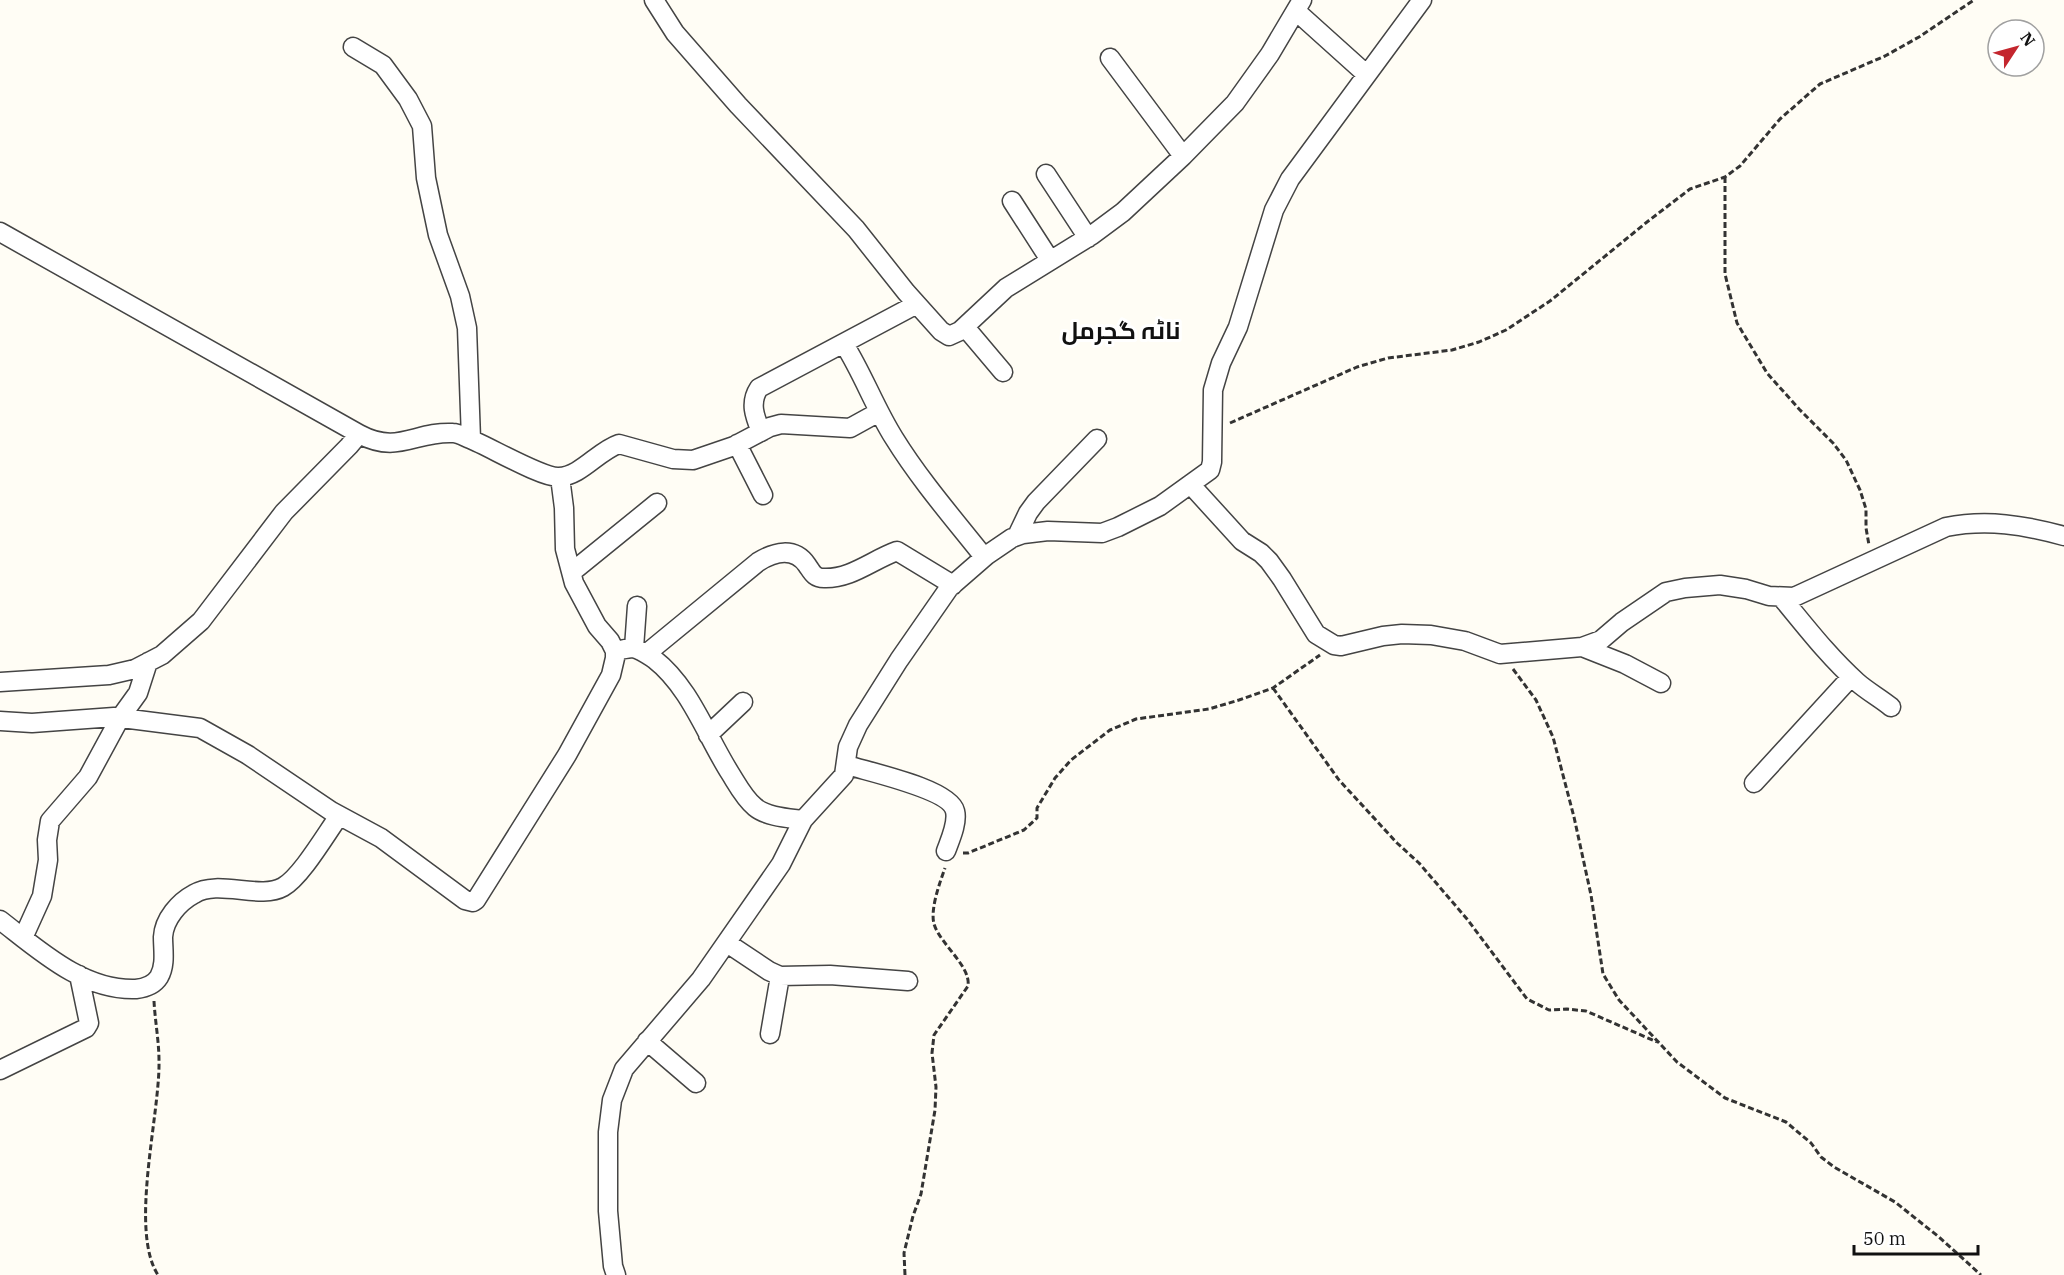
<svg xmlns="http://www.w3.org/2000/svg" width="2064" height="1275" viewBox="0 0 2064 1275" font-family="'IBM Plex Serif',Cairo,serif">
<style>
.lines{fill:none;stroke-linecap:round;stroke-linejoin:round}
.minor-casing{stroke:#444;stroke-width:21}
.path{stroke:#333;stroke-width:3;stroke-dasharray:6 3;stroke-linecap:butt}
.minor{stroke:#fff;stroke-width:18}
.labels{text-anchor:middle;stroke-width:6;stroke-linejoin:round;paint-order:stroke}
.quarter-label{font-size:24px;font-weight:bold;fill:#111;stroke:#fff}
</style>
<rect width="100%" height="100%" fill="#fffdf5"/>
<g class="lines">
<defs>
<path id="minor" d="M654,0l21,33 63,72 118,124 50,63 35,39 8,5 11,-5 46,-43 86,-53 31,-23 60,-56 52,-53 35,-49 32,-54
M1296,11l70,63
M353,47l30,18 25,34 14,27 4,52 12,57 22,61 7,32 4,111
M1110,58l73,98
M1046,174l42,64
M1012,201l38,59
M0,232l359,202c39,21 56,-3 94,-1 5,0 12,4 17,6 20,8 72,39 89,38 22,-1 39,-26 60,-33l54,15 20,1 41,-14 36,-19 11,-3 69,4 29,-16
M965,327l38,45
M844,344c19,30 31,64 50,94 26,42 59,80 90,119
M761,432c-6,-15 -12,-29 -2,-44l158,-84
M737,444l26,51
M1191,485l51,56 19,12 8,8 13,18 34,55 18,11 7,1 42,-10 19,-2 29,1 34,6 35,13 82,-7 19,-7 21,-18 44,-30 19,-4 35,-3 26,4 23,7 25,1 152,-70c41,-8 78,-2 118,9
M1017,536l11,-23 8,-11 61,-63
M572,572l85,-69
M1782,598c24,29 47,59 75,84 10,9 23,16 34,25
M1582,647l43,17 36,19
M634,648l3,-42
M615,651c6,-1 13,-3 18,-3 7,1 15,7 21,11 36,28 52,76 76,114 7,11 14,25 25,34 12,10 33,11 48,13
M646,654l112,-92c16,-10 36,-16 49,3 5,7 7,13 17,13 27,1 48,-18 73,-27l56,34
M0,682l109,-7 26,-6 27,-14 39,-34 83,-109 65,-66 10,-12
M0,721l32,2 82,-6 86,11 48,27 83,56 50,27 84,62 8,2 3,-2 91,-145 44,-80 4,-17v-7l-5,-10 -13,-15 -23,-43 -9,-34 -1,-41 -4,-31
M708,735l35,-33
M847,765c22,7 103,24 108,46 3,12 -5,29 -9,40
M1754,783l97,-106
M0,920c39,30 83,71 136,69 9,-1 18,-4 23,-12 7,-12 4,-27 4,-40 1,-18 16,-35 31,-43 24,-15 66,6 89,-7 18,-10 43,-53 56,-71
M23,938l19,-42 6,-36 -1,-20 3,-19 38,-44 32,-59 18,-25 10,-31
M727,943l42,28 11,5 50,-1 78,6
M770,1034l10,-58
M647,1041l49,42
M0,1070l86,-42 3,-5 -10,-48
M616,1275l-3,-9 -5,-55v-79l4,-32 12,-31 77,-90 80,-115 22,-44 41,-45 4,-28 10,-22 41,-65 50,-72 38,-33 25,-17 11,-4 25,-3 54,2 16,-6 42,-21 50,-36 2,-8 1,-72 8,-27 17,-36 36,-117 16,-31 132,-179"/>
</defs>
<use href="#minor" class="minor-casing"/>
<path class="path" d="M1725,177v97l12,49 30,50 32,36 34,34 13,17 14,30 6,19v19l3,17
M1230,423l127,-56 31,-9 64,-8 27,-8 27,-12 44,-29 97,-79 43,-33 35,-12 15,-11 40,-47 40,-35 65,-28 34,-19 55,-37
M1513,669l23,31 17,37 21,80 17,78 12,79 16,26 58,62 48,36 61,24 25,21 10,14 13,10 61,35 44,35 42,38
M1273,688l66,92 58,63 22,20 48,56 60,80 22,11 18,-1 19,2 71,31
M963,853h5l56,-23 13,-12v-10l18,-30 16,-18 39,-30 26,-11 73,-10 30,-9 34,-12 47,-33
M154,1001c1,20 5,40 5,60 1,54 -30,169 -1,214
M905,1275l-1,-22 9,-37 8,-22 14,-84 1,-23 -4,-34 2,-18 34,-49c3,-20 -28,-42 -34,-62 -4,-15 6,-42 11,-56"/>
<use href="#minor" class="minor"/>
</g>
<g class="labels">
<g class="quarter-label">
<text x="1121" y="339">ناٹہ گجرمل</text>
</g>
</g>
<g transform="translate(2016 48) rotate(54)"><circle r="28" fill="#ffffff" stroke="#a0a0a0" stroke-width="1.5"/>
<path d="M0-4.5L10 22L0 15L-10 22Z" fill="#c4262e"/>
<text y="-9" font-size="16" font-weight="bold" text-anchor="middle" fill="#111111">N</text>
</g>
<path d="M1854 1245v9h124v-9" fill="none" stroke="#111111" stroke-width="3"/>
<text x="1863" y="1245" font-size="18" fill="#111111" stroke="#ffffff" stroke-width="4.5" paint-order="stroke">50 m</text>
</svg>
